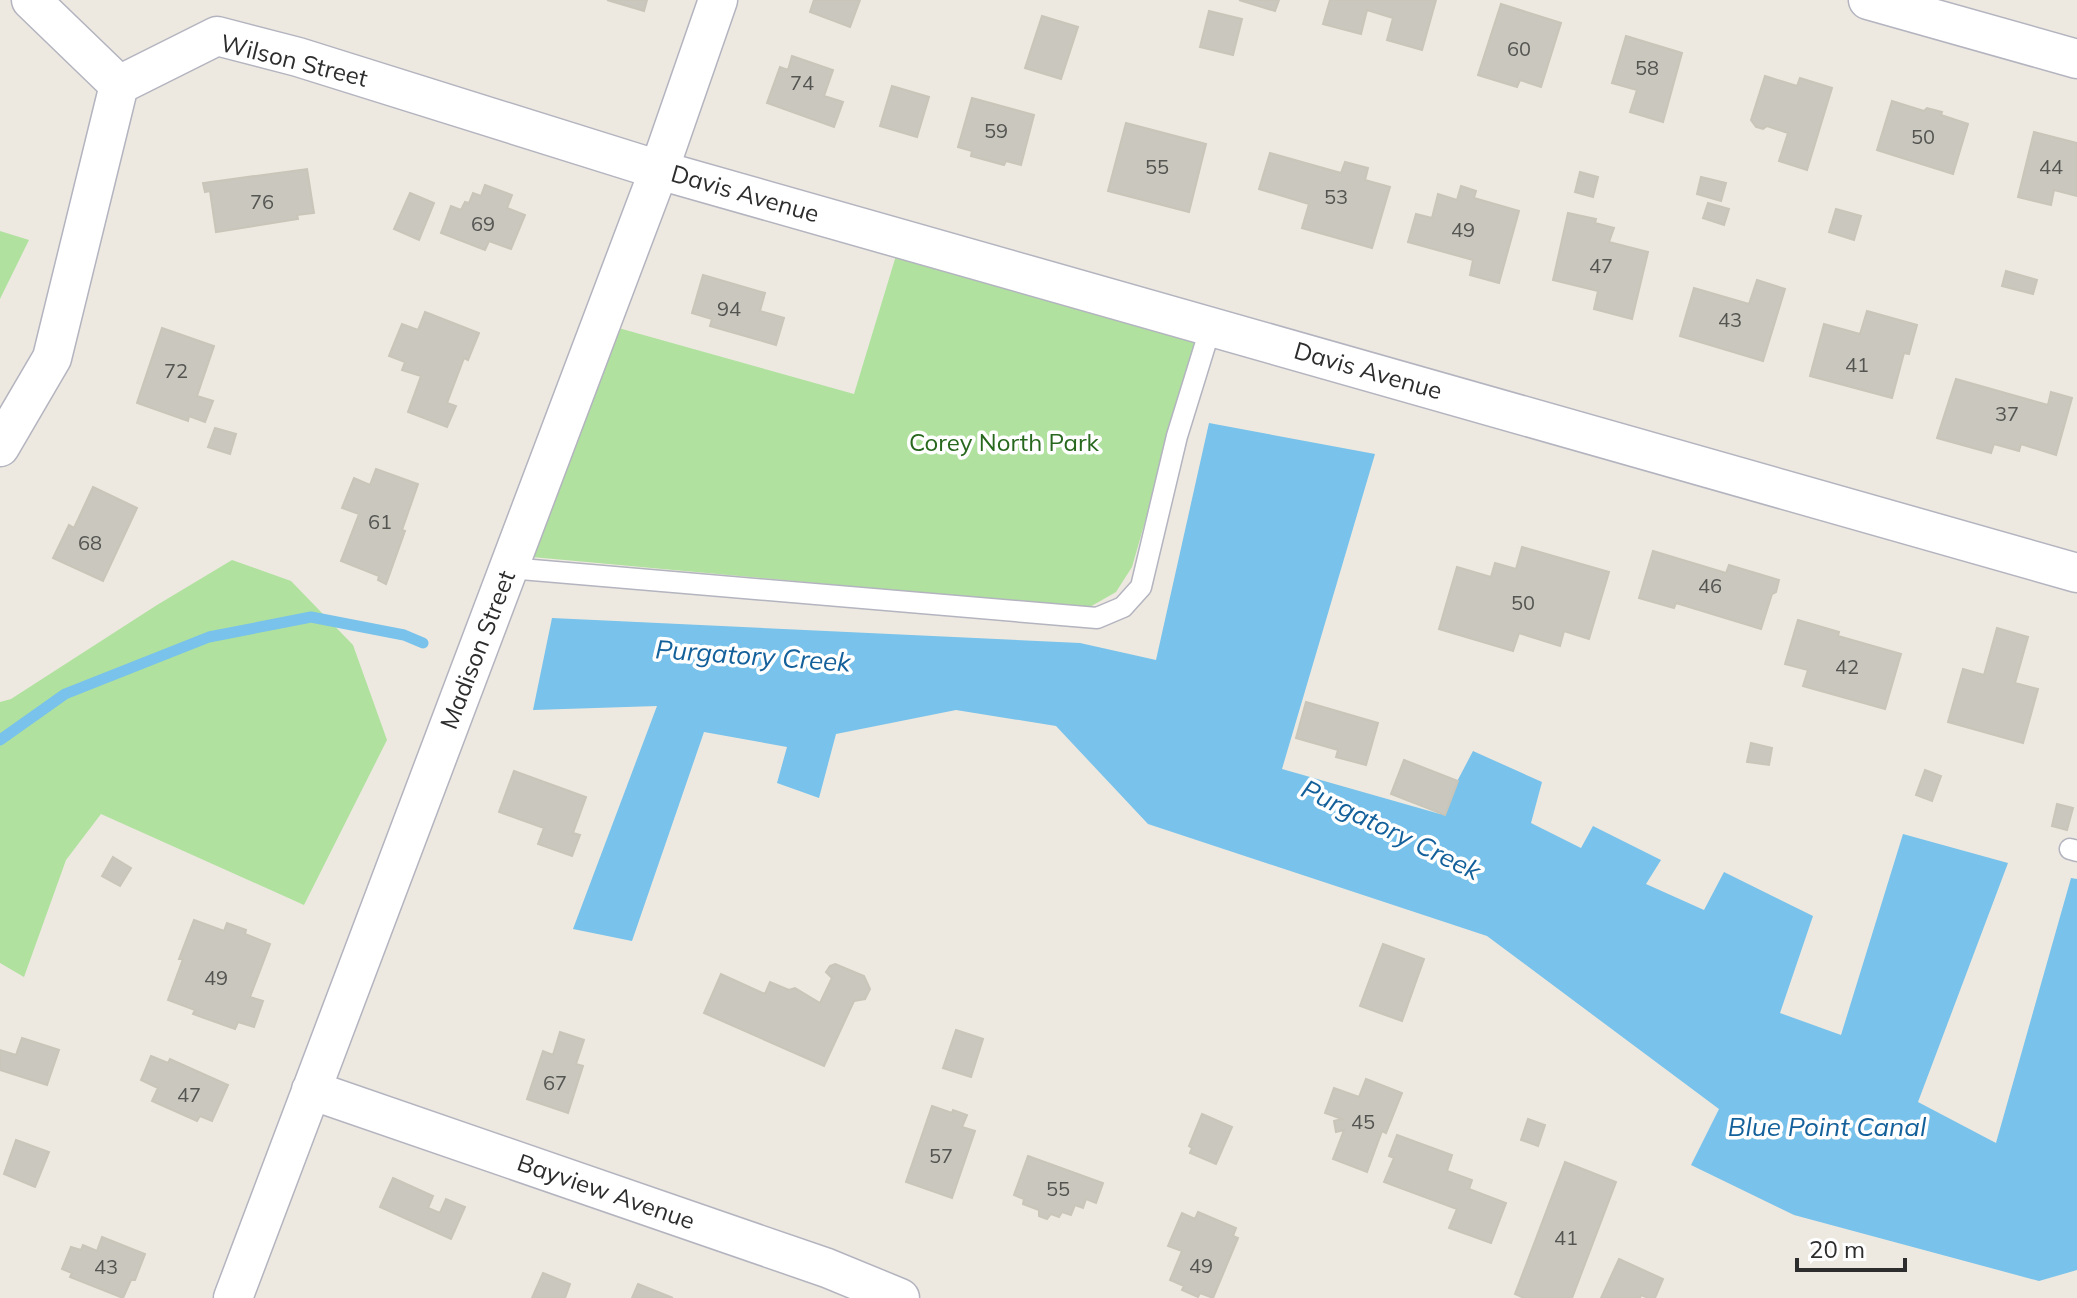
<svg xmlns="http://www.w3.org/2000/svg" width="2077" height="1298" viewBox="0 0 2077 1298" font-family="Mulish,sans-serif">
<style>
.green{fill:#b0e19f}
.water{fill:#78c2eb}
.lines{fill:none;stroke-linecap:round;stroke-linejoin:round}
.stream{stroke:#78c2eb;stroke-width:11}
.building{fill:#c9c7be;stroke:#c9c5b9;stroke-width:2}
.lane-casing{stroke:#b3b4bf;stroke-width:23}
.street-casing{stroke:#b3b4bf;stroke-width:41}
.lane{stroke:#fff;stroke-width:20}
.street{stroke:#fff;stroke-width:38}
.labels{text-anchor:middle;stroke-width:7;stroke-linejoin:round;paint-order:stroke}
.number-label{font-size:20px;fill:#545451}
.street-label{font-size:24px;fill:#2d2d2d;stroke:#fff}
.park-label{font-size:24px;fill:#27681e;stroke:#fff}
.water-label{font-size:26px;font-style:italic;fill:#13609a;stroke:#fff}
</style>
<rect width="100%" height="100%" fill="#ede9e0"/>
<path class="green" d="M0,231l29,9 -29,59z
M898,249l300,88 -66,230 -16,25 -28,16 -556,-51 83,-230 239,67z
M232,560l59,21 62,64 34,95 -83,165 -203,-91 -35,46 -42,117 -24,-14v-261l11,-3 146,-94z"/>
<path class="water" d="M1209,423l166,31 -93,315 158,45 33,-63 69,31 -11,41 50,25 12,-22 68,34 -15,24 58,26 20,-38 89,44 -33,97 61,22 62,-201 105,29 -90,239 78,41 75,-265 6,1v391l-38,11 -245,-66 -103,-50 28,-56 -232,-173 -339,-112 -92,-98 -100,-16 -120,24 -17,64 -42,-15 10,-36 -83,-15 -72,209 -59,-12 84,-223 -124,4 19,-92 528,25 76,17z"/>
<g class="lines">
<path class="stream" d="M0,740l65,-46 144,-57 102,-20 93,18 19,8"/>
</g>
<path class="building" d="M607,0h40l-3,11z
M814,0h46l-10,27 -40,-15z
M1239,0h40l-4,11z
M1330,0h106l-14,50 -35,-10 6,-22 -26,-8 -6,24 -38,-10z
M1501,4l60,19 -20,64 -21,-7 -3,7 -39,-12z
M1209,11l33,8 -9,36 -33,-8z
M1042,16l36,11 -17,52 -36,-11z
M1626,36l56,17 -19,69 -33,-10 7,-22 -25,-7z
M792,56l41,14 -9,26 19,6 -9,25 -67,-24 13,-36 8,3z
M1765,76l32,10 3,-8 32,10 -25,82 -28,-9 9,-28 -21,-7 -4,3 -7,-2 -5,-7z
M892,86l37,11 -12,40 -37,-11z
M972,98l62,17 -13,50 -15,-4 -2,4 -33,-9 1,-5 -14,-4z
M1892,101l32,10 3,-3 15,4 -1,3 27,9 -15,50 -76,-24z
M1126,123l80,21 -17,68 -81,-21z
M2034,132l43,11v53l-23,-6 -3,15 -33,-8z
M1270,153l71,20 4,-11 23,6 -3,12 25,7 -18,61 -70,-20 7,-24 -50,-15z
M307,169l7,44 -17,2 1,4 -82,13 -6,-41 -5,1 -2,-9z
M1580,172l18,5 -5,20 -18,-5z
M1701,177l25,6 -5,18 -24,-7z
M485,185l27,10 -5,13 18,7 -14,34 -22,-8 -4,9 -44,-17 10,-27 10,4 4,-8 4,1 4,-10 8,3z
M1461,186l15,5 -2,7 45,13 -20,72 -29,-8 3,-15 -65,-18 8,-28 16,4 6,-24 19,6z
M410,193l24,10 -15,37 -25,-11z
M1708,203l21,6 -5,16 -21,-7z
M1836,209l25,7 -7,24 -25,-8z
M1568,213l28,6 -1,4 19,5 -5,14 39,10 -16,67 -38,-10 4,-18 -45,-11z
M2006,271l31,9 -4,14 -31,-8z
M703,275l62,18 -5,18 24,7 -8,27 -66,-19 2,-7 -20,-6z
M1757,280l28,9 -22,72 -83,-25 14,-48 55,16z
M1867,311l50,14 -8,29 -5,-1 -12,45 -82,-22 14,-52 36,10z
M425,312l54,21 -11,27 -4,-2 -17,45 9,3 -9,21 -39,-15 13,-36 -19,-6 3,-8 -16,-6 13,-32 16,6z
M162,328l52,18 -17,50 16,5 -8,21 -16,-6 -1,5 -51,-18z
M1956,379l92,26 3,-13 21,6 -16,57 -35,-11 -2,7 -25,-7 -3,9 -54,-15z
M215,428l21,6 -6,20 -22,-7z
M376,469l42,15 -16,46 3,1 -19,53 -8,-4 1,-4 -38,-15 18,-47 -17,-6 12,-30 16,7z
M93,487l44,21 -34,73 -50,-23 16,-33 5,3z
M1522,547l87,25 -20,67 -25,-8 -4,15 -41,-13 -6,18 -74,-22 18,-62 34,10 4,-14 21,6z
M1653,551l73,22 3,-8 50,15 -3,12 -4,2 -11,35 -85,-26 -2,5 -35,-10z
M1798,620l41,12 -1,4 63,18 -16,55 -82,-23 5,-16 -23,-6z
M1997,628l31,9 -13,46 23,6 -15,54 -75,-21 15,-53 21,6z
M1306,702l72,21 -12,42 -30,-8 2,-7 -42,-12z
M1751,743l21,5 -3,17 -22,-3z
M1404,760l54,21 -13,34 -54,-21z
M1925,770l16,6 -9,25 -16,-6z
M514,771l72,26 -13,36 7,2 -8,21 -34,-12 6,-16 -45,-16z
M2057,804l16,4 -6,22 -15,-4z
M113,857l18,11 -11,18 -18,-10z
M194,920l30,11 3,-8 19,7 -1,4 25,10 -20,53 13,4 -9,26 -16,-5 -3,7 -42,-15 2,-4 -27,-10 15,-41h-4z
M1383,944l41,15 -22,62 -42,-15z
M835,964l29,12 6,13 -5,10 -11,2 -30,65 -120,-53 17,-39 44,20 5,-12 19,8 6,-2 25,15 12,-25 -6,-6 4,-6z
M956,1030l27,9 -12,38 -28,-9z
M560,1032l24,8 -8,24 7,2 -15,47 -41,-14 16,-48 10,4z
M22,1038l37,12 -12,35 -47,-15v-20l16,5z
M151,1056l17,7 2,-4 58,26 -16,36 -12,-5 -3,5 -45,-20 6,-13 -17,-8z
M1366,1079l36,14 -16,40 -4,-2 -15,41 -34,-13 11,-29 -8,2 -2,-11 8,-2 -17,-6 9,-25 25,9z
M932,1106l20,7 1,-3 14,5 -5,12 13,4 -23,67 -46,-16z
M1202,1114l30,13 -16,37 -26,-11 2,-5 -3,-2z
M1528,1119l17,6 -7,21 -17,-6z
M1397,1135l55,20 -5,16 25,9 -3,9 37,14 -15,40 -42,-15 8,-19 -73,-27 10,-24 -5,-2z
M16,1140l33,12 -14,35 -31,-13z
M1028,1156l75,27 -7,20 -10,-4 -3,9 -8,-3 -4,10 -9,-3 -3,5 -8,-3 -4,5 -8,-3v-6l-16,-6 1,-5 -10,-4z
M1565,1162l51,20 -44,116h-48l-9,-4z
M393,1178l40,18 -5,12 12,5 6,-14 19,8 -14,32 -71,-32z
M1198,1212l38,16 -3,8 5,2 -25,60 -13,-5 -2,4 -16,-7 2,-4 -14,-6 12,-29 -14,-5 14,-33 13,6z
M102,1237l43,17 -10,26h-4l-8,18 -53,-21 2,-4 -10,-4 9,-22 10,3 2,-5 14,6z
M1619,1259l44,20 -8,19h-7l-7,-3 -1,3h-39z
M543,1273l27,11 -5,14h-33z
M638,1284l35,14h-41z"/>
<g class="lines">
<defs>
<path id="lane" d="M509,568l588,50 26,-11 18,-20 36,-151 34,-110
M2070,849l7,2"/>
<path id="street" d="M31,0l88,85
M1868,0l209,59
M0,447l52,-89 67,-273 98,-49 81,21 361,113 1418,403
M311,1090l516,178 73,30
M233,1298l426,-1128 59,-170"/>
</defs>
<use href="#lane" class="lane-casing"/>
<use href="#street" class="street-casing"/>
<use href="#lane" class="lane"/>
<use href="#street" class="street"/>
</g>
<g class="labels">
<g class="number-label">
<text x="1519" y="56">60</text>
<text x="1647" y="75">58</text>
<text x="802" y="90">74</text>
<text x="996" y="138">59</text>
<text x="1923" y="144">50</text>
<text x="1157" y="174">55</text>
<text x="2051" y="174">44</text>
<text x="1336" y="204">53</text>
<text x="262" y="209">76</text>
<text x="483" y="231">69</text>
<text x="1463" y="237">49</text>
<text x="1601" y="273">47</text>
<text x="729" y="316">94</text>
<text x="1730" y="327">43</text>
<text x="1857" y="372">41</text>
<text x="176" y="378">72</text>
<text x="2007" y="421">37</text>
<text x="380" y="529">61</text>
<text x="90" y="550">68</text>
<text x="1710" y="593">46</text>
<text x="1523" y="610">50</text>
<text x="1847" y="674">42</text>
<text x="216" y="985">49</text>
<text x="555" y="1090">67</text>
<text x="189" y="1102">47</text>
<text x="1363" y="1129">45</text>
<text x="941" y="1163">57</text>
<text x="1058" y="1196">55</text>
<text x="1566" y="1245">41</text>
<text x="1201" y="1273">49</text>
<text x="106" y="1274">43</text>
</g>
<g class="street-label">
<text transform="translate(294 61) rotate(14)" y="8">Wilson Street</text>
<text transform="translate(745 194) rotate(16)" y="8">Davis Avenue</text>
<text transform="translate(1368 371) rotate(16)" y="8">Davis Avenue</text>
<text transform="translate(478 650) rotate(-69)" y="8">Madison Street</text>
<text transform="translate(606 1192) rotate(19)" y="8">Bayview Avenue</text>
</g>
<g class="park-label">
<text x="1004" y="451">Corey North Park</text>
</g>
<g class="water-label">
<text transform="translate(753 656) rotate(4)" y="9">Purgatory Creek</text>
<text transform="translate(1391 830) rotate(26)" y="9">Purgatory Creek</text>
<text x="1827" y="1136">Blue Point Canal</text>
</g>
</g>
<path d="M1797 1258v12h108v-12" fill="none" stroke="#2d2d2d" stroke-width="4"/>
<text x="1809" y="1258" font-size="24" fill="#2d2d2d" stroke="#ffffff" stroke-width="6" paint-order="stroke">20 m</text>
</svg>
